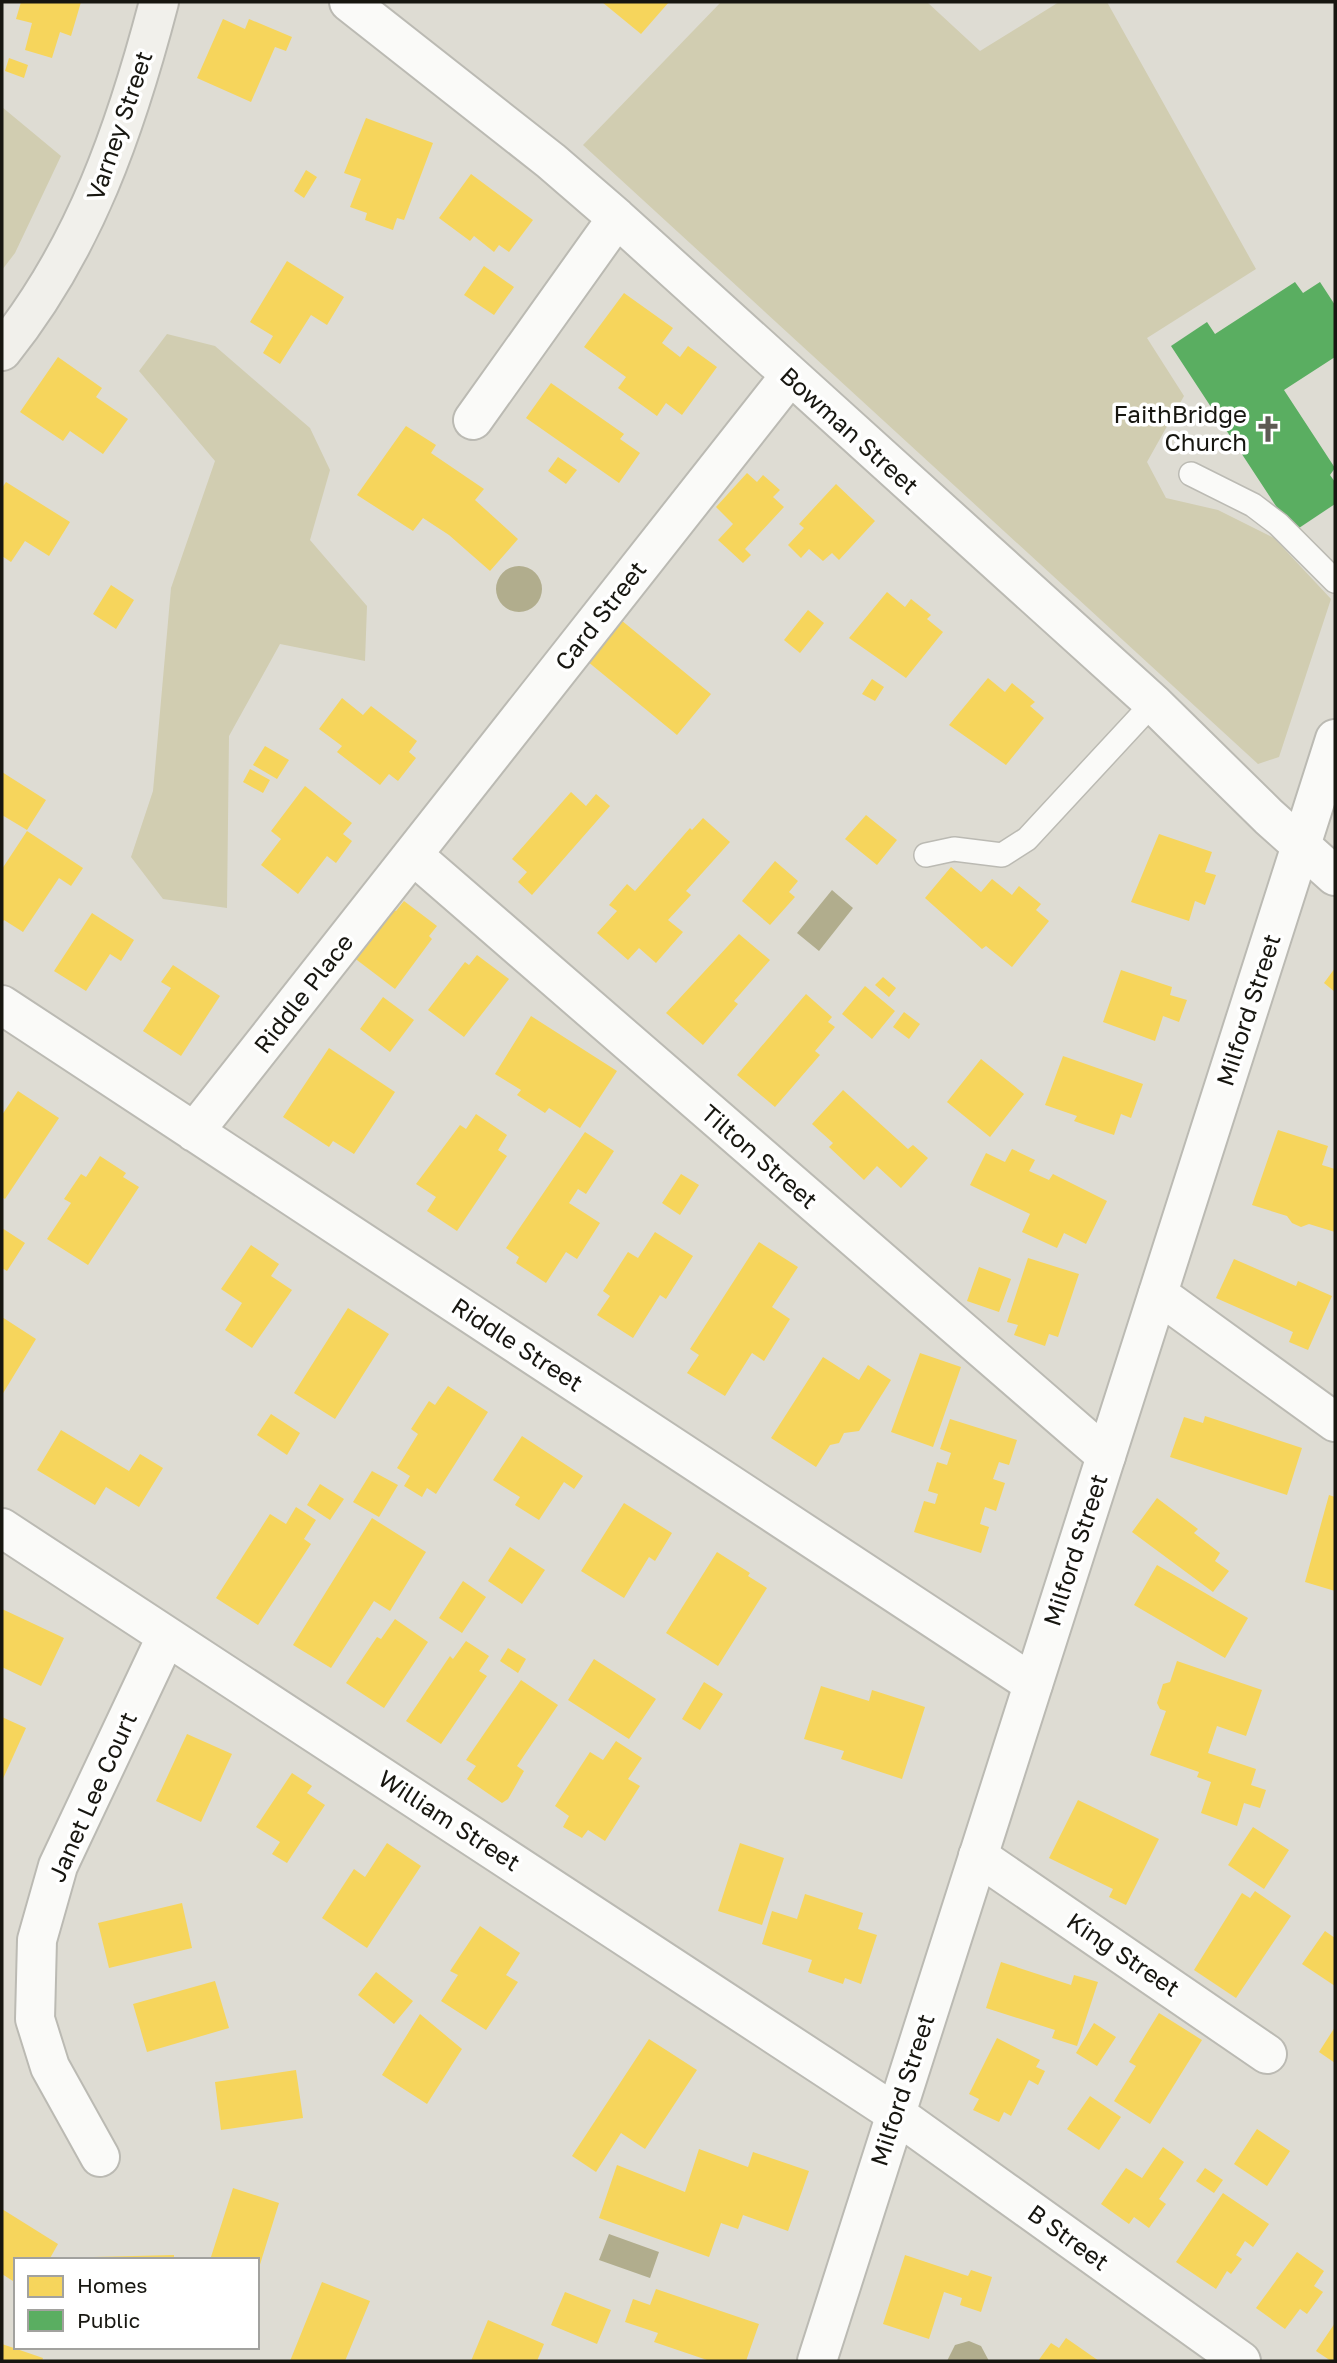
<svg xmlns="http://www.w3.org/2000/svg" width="1337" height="2363" viewBox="0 0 1337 2363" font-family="'Golos Text',sans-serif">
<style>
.green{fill:#d1cdb1}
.water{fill:#b1ad8d}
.homes{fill:#f6d55c}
.public{fill:#5aae61}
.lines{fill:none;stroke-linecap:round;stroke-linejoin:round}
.service-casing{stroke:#bbbab3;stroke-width:26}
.minor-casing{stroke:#bbbab3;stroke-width:42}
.tertiary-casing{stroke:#bbbab3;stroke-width:42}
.secondary-casing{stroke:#bbbab3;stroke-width:42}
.service{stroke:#fafaf8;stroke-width:23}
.minor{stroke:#fafaf8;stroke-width:38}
.tertiary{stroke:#fafaf8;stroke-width:38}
.secondary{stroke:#f1f0eb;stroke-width:38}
.labels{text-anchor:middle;stroke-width:7;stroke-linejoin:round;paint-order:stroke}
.street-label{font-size:24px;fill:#171610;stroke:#fff}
.poi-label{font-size:24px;fill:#171610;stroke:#fff;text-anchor:end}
</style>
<rect width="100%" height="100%" fill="#dedcd3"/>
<path class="green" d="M721,2h206l53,49 79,-49h48l149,267 -109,69 37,58 -37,66 19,36 52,12 56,28 57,61 -52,158 -21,7 -675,-619z
M2,107l59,49 -46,97 -13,17z
M167,334l48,12 95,82 20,42 -20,70 57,66 -2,55 -85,-17 -51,92 -2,172 -64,-9 -32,-42 22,-66 18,-203 44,-127 -76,-90z"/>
<path class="water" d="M496 589a23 23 0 1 1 46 0a23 23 0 1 1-46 0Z
M832,890l21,18 -34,43 -22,-18z
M609,2234l50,18 -9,26 -51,-18z
M969,2341l12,5 8,15h-42l8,-16z"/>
<path class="homes" d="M21,2h60l-10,34 -11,-4 -8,26 -27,-8 7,-27 -16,-4z
M602,2h67l-28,32z
M223,19l22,10 4,-10 43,18 -6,14 -11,-4 -24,55 -54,-24z
M9,58l19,7 -4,13 -19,-7z
M366,118l67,25 -29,77 -7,-2 -4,12 -28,-10 2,-7 -17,-6 11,-28 -17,-6z
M306,170l11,7 -13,21 -10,-7z
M471,174l62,46 -24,32 -10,-7 -5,7 -20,-16 -4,5 -31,-23z
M287,261l57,36 -17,28 -16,-10 -31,49 -17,-11 10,-17 -23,-14z
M484,266l30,21 -20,28 -30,-20z
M624,293l49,35 -11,15 18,14 8,-11 29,21 -35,48 -16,-12 -9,13 -39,-28 8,-11 -42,-30z
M58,357l44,31 -6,9 32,22 -25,35 -33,-23 -7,10 -43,-29z
M551,383l73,51 -4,5 20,14 -21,30 -93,-65z
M406,426l30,19 -5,8 53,36 -9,11 43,39 -28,32 -41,-36 -26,-17 -10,13 -56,-36z
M558,457l19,13 -11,14 -18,-13z
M747,473l10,9 6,-7 17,15 -7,7 11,10 -39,42 6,6 -8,8 -25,-23 15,-16 -17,-17z
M6,482l64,40 -21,34 -24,-15 -14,21 -9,-6v-68z
M836,484l39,37 -36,39 -7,-7 -9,8 -14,-12 -8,9 -13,-13 16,-17 -5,-4z
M111,585l23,15 -18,29 -23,-15z
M887,592l18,15 6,-8 20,16 -4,4 16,13 -37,46 -57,-40z
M808,610l16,13 -24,30 -16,-13z
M621,620l90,74 -34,41 -90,-74z
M988,678l17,14 7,-9 23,19 -5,4 14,12 -38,47 -57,-40z
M872,679l12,8 -9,14 -13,-7z
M342,698l21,17 8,-9 46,35 -8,11 7,6 -18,23 -9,-7 -9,11 -43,-33 5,-6 -23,-17z
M265,746l24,14 -12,19 -24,-14z
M250,769l20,11 -7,13 -20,-11z
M2,772l44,28 -19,30 -25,-15z
M305,786l47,37 -9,11 9,7 -16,22 -9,-7 -29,38 -37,-29 20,-26 -10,-8z
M571,792l15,14 10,-12 14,12 -78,89 -14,-13 9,-10 -15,-13z
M866,815l31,25 -20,25 -32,-26z
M703,818l27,24 -44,49 5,4 -23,25 15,12 -27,31 -17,-15 -11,12 -31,-27 20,-22 -8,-6 18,-21 8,7 55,-63 2,2z
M27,831l56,37 -12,18 -12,-8 -36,54 -19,-12 -2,3v-54z
M1159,834l53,18 -7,20 11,3 -11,30 -10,-4 -6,20 -58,-19z
M775,861l23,20 -9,11 6,5 -25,28 -28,-24z
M951,867l30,25 11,-13 20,16 7,-9 22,18 -5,6 13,11 -37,46 -26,-21 -4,3 -57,-51z
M404,901l33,25 -8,10 3,3 -37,50 -42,-32 38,-49 5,3z
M92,913l42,27 -13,21 -11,-7 -24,37 -32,-20z
M739,934l31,26 -36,41 4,3 -35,41 -37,-32z
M477,955l32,24 -45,58 -36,-27 37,-48 4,3z
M173,965l47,31 -39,60 -38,-25 28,-43 -10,-6z
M1335,968v24l-11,-9z
M1121,970l51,17 -2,8 17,5 -8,22 -16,-6 -8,25 -52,-19z
M883,977l13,11 -7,9 -14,-12z
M865,986l30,25 -23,28 -30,-25z
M806,994l26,23 -4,5 7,5 -20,24 5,4 -45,52 -38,-32z
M383,997l31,23 -24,32 -30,-23z
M904,1012l16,12 -11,15 -16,-12z
M531,1016l86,55 -37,57 -31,-20 -4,5 -28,-18 4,-5 -26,-16z
M329,1048l66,44 -41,62 -21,-13 -4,6 -46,-30z
M1063,1056l80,28 -12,34 -10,-4 -7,21 -40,-14 3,-5 -32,-11z
M981,1059l43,35 -34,43 -43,-35z
M843,1090l65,59 5,-4 15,13 -27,30 -24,-22 -13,14 -35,-33 4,-4 -21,-19z
M18,1091l41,27 -54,81 -3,-2v-82z
M476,1114l31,21 -9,15 9,6 -50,75 -30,-20 9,-14 -20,-13 44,-59 6,4z
M1278,1130l50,16 -6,19 13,4v63l-26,-8 -8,3 -9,-4 -5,-7 -35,-11z
M585,1132l29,19 -28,43 -8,-5 -9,14 31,20 -23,36 -11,-7 -20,31 -30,-20 3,-6 -13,-9z
M1012,1149l23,11 -6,11 20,9 4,-6 54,27 -21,43 -22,-11 -7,15 -35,-16 8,-18 -60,-29 16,-32 19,9z
M100,1156l26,17 -3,4 16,10 -51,78 -41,-26 24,-36 -7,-4 17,-25 5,3z
M681,1174l18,11 -19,30 -18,-12z
M2,1228l23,15 -18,28 -5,-3z
M655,1232l38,24 -27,43 -6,-4 -27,43 -36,-23 13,-19 -7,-5 25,-39 10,6z
M759,1242l39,25 -26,40 18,12 -26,42 -12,-8 -27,43 -38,-23 12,-18 -9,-6z
M251,1245l28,19 -8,12 21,14 -40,58 -27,-18 17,-27 -21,-14z
M1028,1258l51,16 -21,63 -9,-3 -4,12 -31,-11 4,-10 -11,-3z
M1234,1259l62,27 2,-5 34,15 -24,54 -19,-8 4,-10 -77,-34z
M979,1267l32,12 -12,33 -32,-11z
M348,1308l41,26 -54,85 -41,-26z
M2,1317l34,22 -34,56z
M920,1353l41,14 -28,80 -42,-15z
M823,1357l36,23 9,-15 23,15 -32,51 -15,2 -5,10 -9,2 -14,22 -45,-29z
M448,1386l40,26 -52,82 -9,-6 -5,9 -18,-11 6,-10 -13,-8 21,-34 -7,-5 18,-28 6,4z
M271,1414l29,19 -13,22 -30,-20z
M1205,1416l97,32 -15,47 -117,-38 14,-40 19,6z
M950,1419l67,21 -8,25 -10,-3 -6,17 12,4 -9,28 -11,-4 -5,17 9,3 -8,26 -67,-21 10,-31 11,3 3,-10 -10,-3 9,-29 10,3 4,-12 -11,-4z
M61,1430l68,41 11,-17 23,14 -24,39 -33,-20 -11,18 -58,-35z
M522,1436l61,40 -9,13 -10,-7 -25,38 -24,-15 5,-8 -27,-17z
M372,1471l26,14 -19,32 -26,-15z
M320,1484l24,15 -14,21 -23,-15z
M1329,1495l6,2v94l-30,-9z
M1157,1498l41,31 -4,4 26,20 -5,8 14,10 -16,21 -81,-60z
M624,1503l48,30 -17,28 -6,-4 -25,41 -43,-27z
M296,1507l20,13 -12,19 7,5 -53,81 -42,-27 54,-84 16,10z
M372,1518l54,34 -36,59 -16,-10 -43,67 -38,-23z
M510,1547l35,23 -23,34 -34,-23z
M717,1552l33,21 -2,3 19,12 -49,78 -52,-33z
M1157,1565l91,53 -23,40 -91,-53z
M463,1581l23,16 -24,36 -23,-15z
M2,1609l62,29 -23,48 -39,-19z
M395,1619l33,23 -44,66 -38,-25 31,-46 4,2z
M466,1641l23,15 -10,15 8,5 -46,68 -35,-23 44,-65 3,3z
M508,1648l18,11 -8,14 -18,-12z
M594,1659l62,40 -27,40 -61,-39z
M1177,1661l85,29 -16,46 -29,-10 -9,27 48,16 -5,16 15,5 -6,18 -16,-5 -7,23 -36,-13 10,-31 -14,-5 2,-5 -49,-17 16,-44 -6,-2 -3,-6 6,-19 7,-2z
M521,1680l37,25 -41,61 7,5 -16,28 -6,4 -35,-24 9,-13 -10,-6z
M704,1682l19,12 -23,36 -18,-11z
M821,1686l48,15 3,-11 53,17 -23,72 -61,-20 3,-8 -40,-12z
M2,1717l24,11 -24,53z
M187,1734l45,20 -31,68 -45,-21z
M616,1741l26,17 -14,21 12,7 -35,55 -17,-11 -6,8 -19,-11 6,-11 -14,-10 35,-54 13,8z
M292,1773l20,13 -5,7 18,12 -38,58 -15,-9 8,-12 -24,-15z
M1078,1800l81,39 -33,66 -17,-8 4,-8 -64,-31z
M1253,1827l36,23 -25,39 -36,-24z
M387,1843l34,23 -54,82 -45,-30 32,-49 11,8z
M740,1843l44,15 -22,67 -44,-14z
M1255,1891l36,25 -55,82 -42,-28 48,-77 8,5z
M805,1894l58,19 -5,16 19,6 -16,49 -16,-6 -2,6 -35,-12 4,-12 -50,-16 10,-33 25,8z
M182,1903l10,45 -83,20 -11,-45z
M480,1926l40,27 -14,22 12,7 -32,48 -45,-29 17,-26 -8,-4z
M1325,1931l10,7v48l-33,-22z
M1001,1962l70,23 3,-10 24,7 -21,64 -25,-8 3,-8 -69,-22z
M376,1972l37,29 -19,23 -36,-29z
M215,1981l14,47 -82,24 -14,-48z
M1159,2013l43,27 -52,84 -36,-23 22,-35 -7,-4z
M420,2014l42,35 -35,55 -45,-29z
M1094,2023l22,14 -19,29 -21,-13z
M1335,2027v36l-16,-11z
M997,2038l43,22 -4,7 9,4 -7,14 -9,-5 -18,36 -7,-4 -5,10 -26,-12 6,-11 -10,-5z
M649,2039l48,31 -52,79 -24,-16 -25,39 -24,-16z
M296,2070l7,48 -82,12 -6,-48z
M1090,2096l31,21 -22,33 -32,-21z
M1257,2129l33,22 -23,35 -33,-22z
M1163,2147l21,15 -25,37 7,5 -17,24 -15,-11 -5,7 -28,-20 25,-36 16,10z
M699,2149l49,18 5,-15 56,19 -21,60 -45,-16 -5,14 -17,-6 -12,34 -110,-39 18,-53 68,27z
M1205,2168l18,12 -9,13 -18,-12z
M233,2188l46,15 -21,68 -1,-11h-47z
M1223,2193l46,31 -16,23 -8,-6 -9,14 6,4 -11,15 -4,-3 -11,18 -40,-27z
M2,2209l56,35 -9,16h-33v23l-14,-9z
M1297,2252l27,19 -10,15 9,6 -16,22 -7,-5 -15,20 -29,-21z
M174,2255v5h-81v-3z
M905,2255l63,21 3,-6 21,7 -11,35 -21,-7 2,-7 -18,-6 -15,47 -46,-15z
M322,2282l48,19 -25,60h-55z
M656,2289l103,35 -13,37h-36l-56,-19 4,-9 -33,-11 8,-23 17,6z
M565,2292l46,18 -14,34 -46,-19z
M488,2320l56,24 -7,17h-66z
M1335,2323v38h-4l-15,-10z
M1066,2338l33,23h-61l13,-18 8,5z
M2,2344l41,14 -1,3h-40z"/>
<path class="public" d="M1295,282l8,11 17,-11 15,23v52l-51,33 51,78 -5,7 5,7v22l-42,28 -122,-186 36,-24 8,12z"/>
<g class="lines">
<defs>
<path id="service" d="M1191,474l62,31 25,19 57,57
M926,855l28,-6 48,6 25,-16 126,-136"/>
<path id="minor" d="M349,2l202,159 66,57 536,485 116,114 66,59
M473,420l144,-202
M413,855l693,601
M2,1005l1031,679
M194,1132l595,-755
M1158,1294l177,128
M2,1528l894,586 345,247
M978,1856l289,198
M100,2157l-50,-90 -15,-48 2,-79 21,-74 108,-229"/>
<path id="tertiary" d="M817,2361l518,-1622"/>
<path id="secondary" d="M2,351c83,-103 124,-223 157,-349"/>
</defs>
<use href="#service" class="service-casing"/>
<use href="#minor" class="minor-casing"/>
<use href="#tertiary" class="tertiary-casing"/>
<use href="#secondary" class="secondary-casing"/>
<use href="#service" class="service"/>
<use href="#minor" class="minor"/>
<use href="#tertiary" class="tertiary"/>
<use href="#secondary" class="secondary"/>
</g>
<defs>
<symbol id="church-bare" viewBox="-9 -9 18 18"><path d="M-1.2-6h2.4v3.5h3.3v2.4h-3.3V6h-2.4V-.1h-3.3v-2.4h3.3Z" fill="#5d5b54" stroke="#fff" stroke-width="2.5" paint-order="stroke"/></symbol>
</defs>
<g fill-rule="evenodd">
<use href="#church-bare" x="1249" y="410" width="38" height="38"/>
</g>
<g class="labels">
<g class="street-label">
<text transform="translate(120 126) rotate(-71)" y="8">Varney Street</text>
<text transform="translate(849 431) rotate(42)" y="8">Bowman Street</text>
<text transform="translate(601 616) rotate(-52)" y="8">Card Street</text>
<text transform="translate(304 994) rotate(-52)" y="8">Riddle Place</text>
<text transform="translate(1249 1010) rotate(-72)" y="8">Milford Street</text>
<text transform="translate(759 1157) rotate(41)" y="8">Tilton Street</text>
<text transform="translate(517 1345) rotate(33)" y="8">Riddle Street</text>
<text transform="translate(1076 1550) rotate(-72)" y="8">Milford Street</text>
<text transform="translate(93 1797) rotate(-66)" y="8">Janet Lee Court</text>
<text transform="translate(449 1821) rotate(33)" y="8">William Street</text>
<text transform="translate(1123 1955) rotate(34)" y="8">King Street</text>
<text transform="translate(903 2090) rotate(-72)" y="8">Milford Street</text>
<text transform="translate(1068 2238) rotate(36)" y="8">B Street</text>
</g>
<g class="poi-label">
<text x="1247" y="423">FaithBridge<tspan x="1247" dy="28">Church</tspan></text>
</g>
</g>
<rect width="1337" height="2363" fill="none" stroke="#171610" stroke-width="7"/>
<rect x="14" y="2258" width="245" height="91" fill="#ffffff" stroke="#a2a29f" stroke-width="2"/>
<rect x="28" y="2276" width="35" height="21" fill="#f6d55c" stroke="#a2a29f" stroke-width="2"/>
<text x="77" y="2293" font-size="21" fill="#171610">Homes</text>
<rect x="28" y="2310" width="35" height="21" fill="#5aae61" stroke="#a2a29f" stroke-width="2"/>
<text x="77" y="2328" font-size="21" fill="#171610">Public</text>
</svg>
